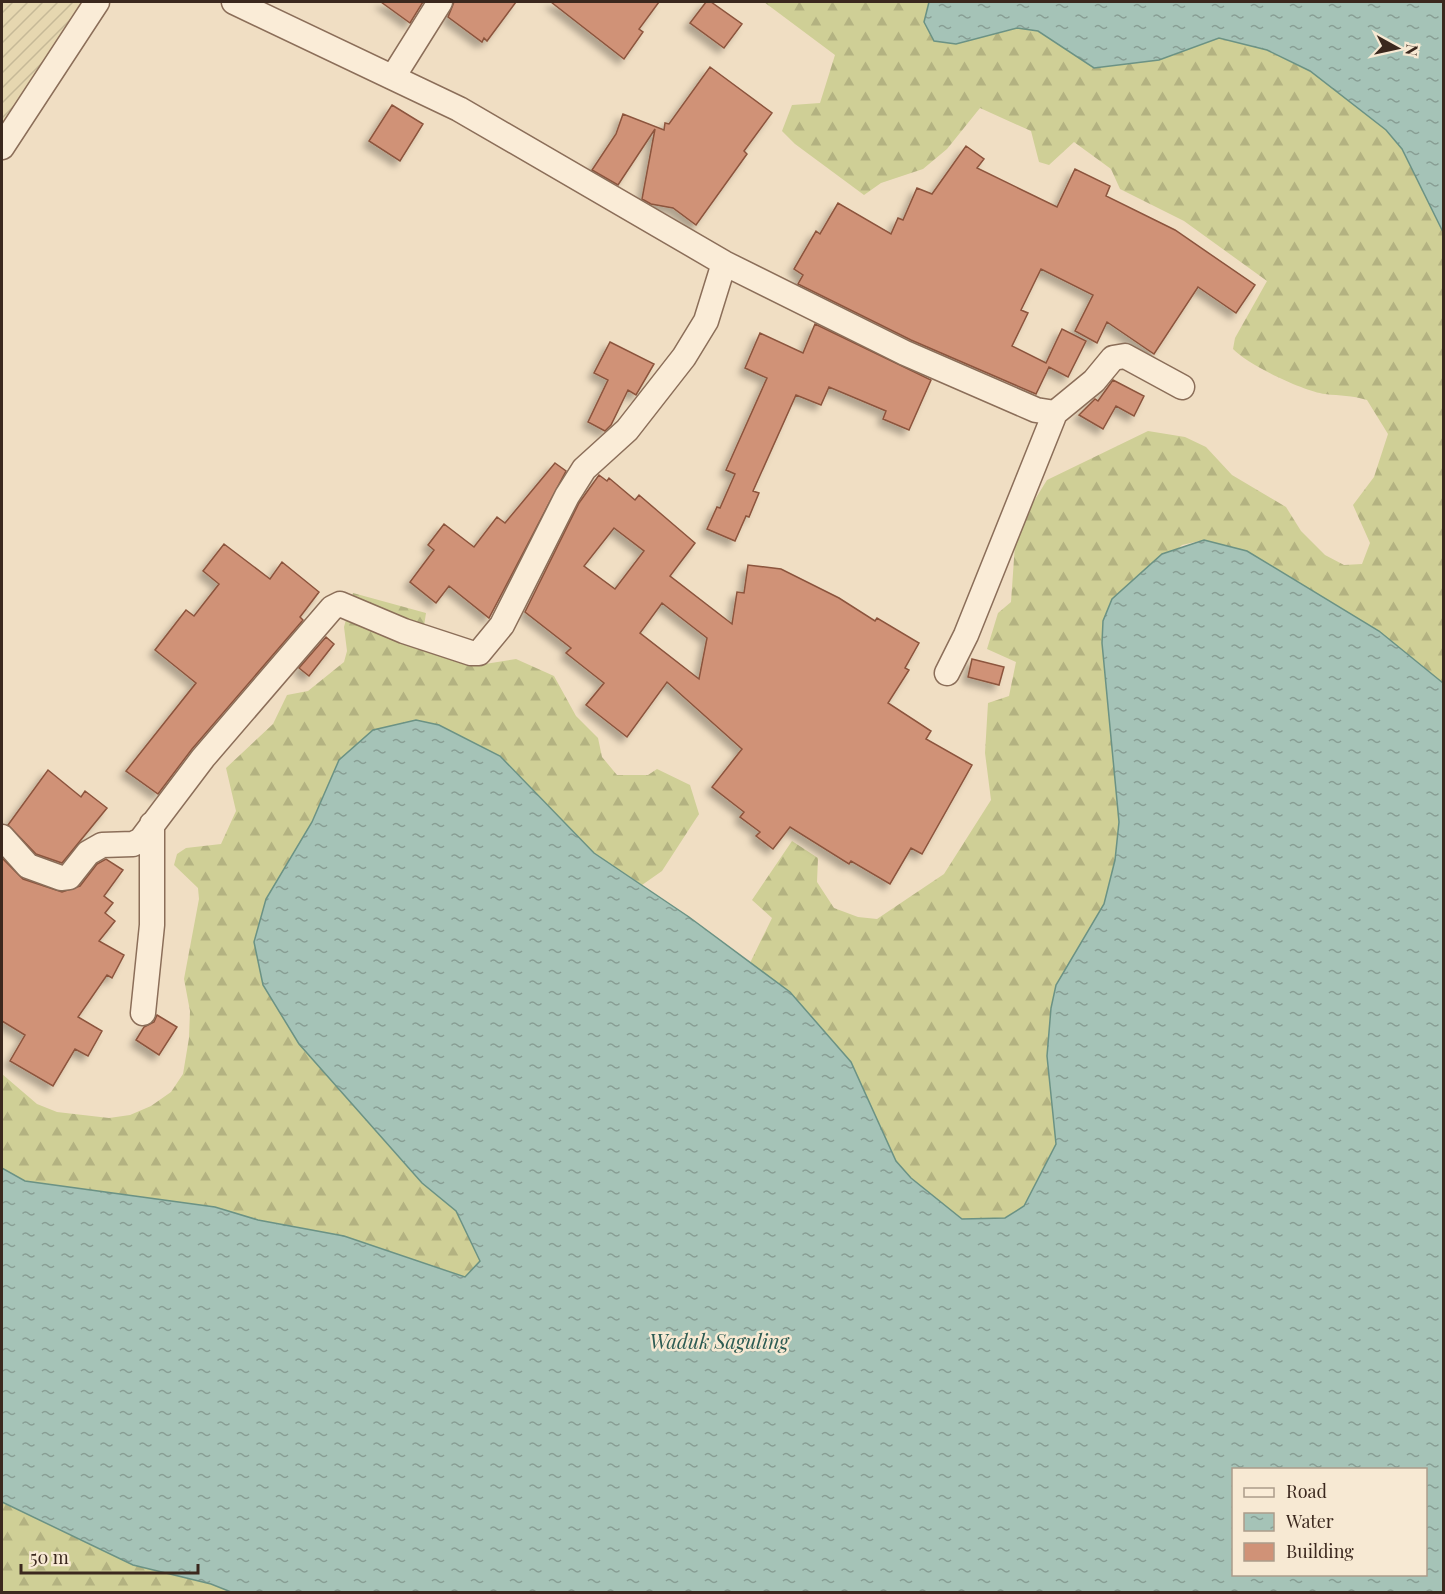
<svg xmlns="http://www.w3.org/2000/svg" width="1445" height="1594" viewBox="0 0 1445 1594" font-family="'Playfair Display',serif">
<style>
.farmland{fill:url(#farmland-furrows)}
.forest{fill:url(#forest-firs)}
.water{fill:url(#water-ripples);stroke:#6b9284;stroke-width:1.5;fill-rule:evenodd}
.building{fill:#d09277;stroke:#8c543d;stroke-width:1.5;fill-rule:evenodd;filter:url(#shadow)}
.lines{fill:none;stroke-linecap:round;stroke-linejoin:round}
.minor-casing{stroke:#8b6e59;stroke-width:27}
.minor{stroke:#faecd7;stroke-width:24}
.labels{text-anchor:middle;stroke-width:5;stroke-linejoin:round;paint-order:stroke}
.water-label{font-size:20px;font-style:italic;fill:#2c5b53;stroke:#f7e9d3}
</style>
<defs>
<pattern id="farmland-furrows" width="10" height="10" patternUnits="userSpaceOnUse" patternTransform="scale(1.5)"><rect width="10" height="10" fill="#e6d7b0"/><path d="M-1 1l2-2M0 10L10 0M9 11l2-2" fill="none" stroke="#c6b997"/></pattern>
<pattern id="forest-firs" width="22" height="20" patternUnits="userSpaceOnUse" patternTransform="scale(1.5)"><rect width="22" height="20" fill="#cfcf96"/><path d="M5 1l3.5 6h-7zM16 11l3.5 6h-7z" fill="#b3b281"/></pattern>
<pattern id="water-ripples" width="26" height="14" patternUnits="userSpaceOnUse" patternTransform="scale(1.5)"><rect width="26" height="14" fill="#a5c3b7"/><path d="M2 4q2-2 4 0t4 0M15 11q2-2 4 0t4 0" fill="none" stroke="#889e94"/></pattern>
<filter id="shadow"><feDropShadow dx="-5.5" dy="5.5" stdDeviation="3" flood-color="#0004"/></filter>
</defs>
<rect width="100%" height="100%" fill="#f0dec3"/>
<path class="farmland" d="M2,2h85l-85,133z"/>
<path class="forest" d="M764,2h165l-5,20 32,22 61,-16 21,3 56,37 65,-8 60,-22 48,12 43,21 76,59 16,19 41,83v451l-64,-52 -132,-80 -43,-11 -22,5 -79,76 -1,22 17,179 -4,38 -11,44 -48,81 -5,23 -4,48 9,88 -32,62 -19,12 -43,1 -51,-41 -15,-17 -45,-99 -61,-70 -40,-29 22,-45 -20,-18 40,-59 26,17 -1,24 17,26 24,9 19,2 67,-45 47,-74 -6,-47 3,-50 21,-7 7,-34 -29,-13 11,-36 13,-11 5,-72 31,-50 101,-49 37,6 21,10 26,28 54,32 15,24 24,24 19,10 18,-1 8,-21 -17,-38 21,-28 14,-43 -21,-34c-16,-5 -26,-4 -42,-6 -22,-3 -77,-29 -92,-45l2,-11 32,-57 -83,-60 -64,-32 -9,-20 -37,-27 -25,23 -10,-3 -8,-31 -51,-23 -33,41 -24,20 -42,14 -17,12 -69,-51 -13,-13 10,-26 28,-2 15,-48z
M353,593l73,20 -2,13 61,38 31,-5 38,17 22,40 22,22 4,19 15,18h31l9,-6 33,16 9,29 -37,57 -20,14 -48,-32 -94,-97 -61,-31 -23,-5 -77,41 -27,61 -49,163 36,59 123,139 34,28 24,50 -15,16 -121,-41 -86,-16 -43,-13 -190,-26 -23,-13v-94l35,30 20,8 52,6 21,-3 21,-9 20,-14 12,-18 6,-36 1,-27 -6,-32 15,-80 -1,-11 -24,-23 3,-11 9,-6 35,-4 15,-33 -10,-43 47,-44 14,-29 21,-4 36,-29 3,-11 -3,-24z
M2,1502l209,82 20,8h-229z"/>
<path class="water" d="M929,2h514v230l-41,-83 -16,-19 -76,-59 -43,-21 -48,-12 -60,22 -65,8 -56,-37 -21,-3 -61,16 -22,-3 -10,-19z
M1204,540l43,11 132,80 64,52v909h-1212l-20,-8 -78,-19 -131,-63v-334l23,13 190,26 43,13 86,16 121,41 15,-16 -24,-50 -34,-28 -123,-139 -36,-59 -9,-43 12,-43 46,-77 27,-62 34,-30 43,-10 23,5 61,31 94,97 95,64 101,75 61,70 45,99 15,17 51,41 43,-1 19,-12 32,-62 -9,-88 4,-48 5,-23 48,-81 11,-44 4,-38 -17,-179 1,-22 9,-22 50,-45zM1234,1470h192v104h-192z"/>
<path class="building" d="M381,2h42l-13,21z
M454,2h62l-29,39 -3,-3 -2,4 -34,-25z
M551,2h108l-20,27 4,3 -19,27z
M706,2h5l31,22 -18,24 -34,-25z
M710,67l62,46 -28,38 3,3 -51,71 -23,-17 -22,-4 -9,-5 13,-70 -37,56 -26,-15 24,-36 7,-20 41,16 1,-7 4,1z
M392,105l31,19 -23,37 -31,-20z
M966,146l18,13 -7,9 80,39 18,-38 35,17 -4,10 69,34 80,55 -19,28 -38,-26 -44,67 -47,-32 -10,21 -22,-12 18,-36 -52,-26 -20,41 7,3 -16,33 34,17 16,-34 24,12 -18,36 -19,-10 -13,27 -125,-54 -113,-56 5,-9 -9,-6 22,-38 4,3 18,-31 53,31 7,-16 5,2 14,-32 15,6z
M815,324l116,56 -22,50 -26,-11 3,-8 -57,-24 -8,18 -25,-10 -43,96 6,2 -10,24 -3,-1 -11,25 -28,-12 10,-22 3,1 15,-34 -9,-4 41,-92 -22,-10 15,-35 43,20z
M610,342l44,22 -18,31 -8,-5 -17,35 -6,6 -17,-9 20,-42 -14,-7z
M1113,380l31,16 -10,20 -18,-10 -13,23 -24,-14 16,-16 3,2z
M555,463l11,8 -77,147 -40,-32 -13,17 -26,-21 24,-32 -6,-5 16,-21 30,23 23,-30 8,6z
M599,475l8,6 2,-3 26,22 4,-5 56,48 -25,33 62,48 5,-32 7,1 4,-28 33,4 58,29 36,23 2,-3 42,25 -14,25 4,2 -21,33 43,28 -5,8 46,26 -50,89 -11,-6 -21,36 -39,-23 -2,3 -59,-37 -17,22 -17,-13 4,-4 -20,-15 4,-5 -32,-25 30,-38 -75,-67 -40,55 -41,-32 18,-22 -38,-30 5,-5 -46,-36 54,-109zM614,528l30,23 -29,38 -31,-23zM662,603l45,35 -8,41 -59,-46z
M224,544l46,35 12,-17 37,30 -19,25 3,3 -111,129 -34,45 -32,-23 70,-88 -41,-33 31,-40 8,6 25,-32 -16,-13z
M326,637l8,7 -25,32 -10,-8z
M972,659l32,8 -5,18 -31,-8z
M48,770l33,27 4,-6 22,17 -45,55 -26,-9 -28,-29z
M2,858l21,21 39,13 18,-6 17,-22 9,-5 17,11 -19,26 9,7 -8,10 10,8 -16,20 25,14 -12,23 -5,-3 -29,42 24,14 -14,25 -13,-7 -22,37 -43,-25 15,-26 -23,-14z
M157,1015l20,12 -18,28 -23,-15 8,-13 10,-5z"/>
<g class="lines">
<defs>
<path id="minor" d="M234,2l225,107 265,154 181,90 131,57 19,3 39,-32 19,-23 12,-2 57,31
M393,77l47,-75
M2,147l95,-145
M947,673l19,-38 89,-222
M2,837l26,29 33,12 8,-1 19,-24 14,-8 31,-1 8,-4 62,-82 129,-150 8,-4 64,27 67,22h8l23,-28 65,-129 17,-27 43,-39 57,-73 22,-36 18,-58
M143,1013l9,-88v-101"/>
</defs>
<use href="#minor" class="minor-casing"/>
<use href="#minor" class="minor"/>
</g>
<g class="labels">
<g class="water-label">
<text x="719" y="1349">Waduk Saguling</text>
</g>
</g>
<rect width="1445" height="1594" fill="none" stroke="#3b281e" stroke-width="6"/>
<rect x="1232" y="1468" width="195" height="108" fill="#f7e9d3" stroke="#ac9c8b" stroke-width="1.5"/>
<rect x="1244" y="1488" width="30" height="9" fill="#faecd7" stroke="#ac9c8b" stroke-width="1.5"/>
<text x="1286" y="1498" font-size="18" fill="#3b281e">Road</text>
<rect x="1244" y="1513" width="30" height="18" fill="url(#water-ripples)" stroke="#ac9c8b" stroke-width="1.5"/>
<text x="1286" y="1528" font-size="18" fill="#3b281e">Water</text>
<rect x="1244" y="1543" width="30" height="18" fill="#d09277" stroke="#ac9c8b" stroke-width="1.5"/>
<text x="1286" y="1558" font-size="18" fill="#3b281e">Building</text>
<g transform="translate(1397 48) rotate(98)" stroke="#f7e9d3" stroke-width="4.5" paint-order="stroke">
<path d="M0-4.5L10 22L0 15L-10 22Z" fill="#3b281e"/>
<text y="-9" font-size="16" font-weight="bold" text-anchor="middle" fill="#3b281e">N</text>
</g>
<path d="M21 1564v9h177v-9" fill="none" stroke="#3b281e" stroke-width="3"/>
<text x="30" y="1564" font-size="18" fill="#3b281e" stroke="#f7e9d3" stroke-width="4.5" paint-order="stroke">50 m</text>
</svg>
